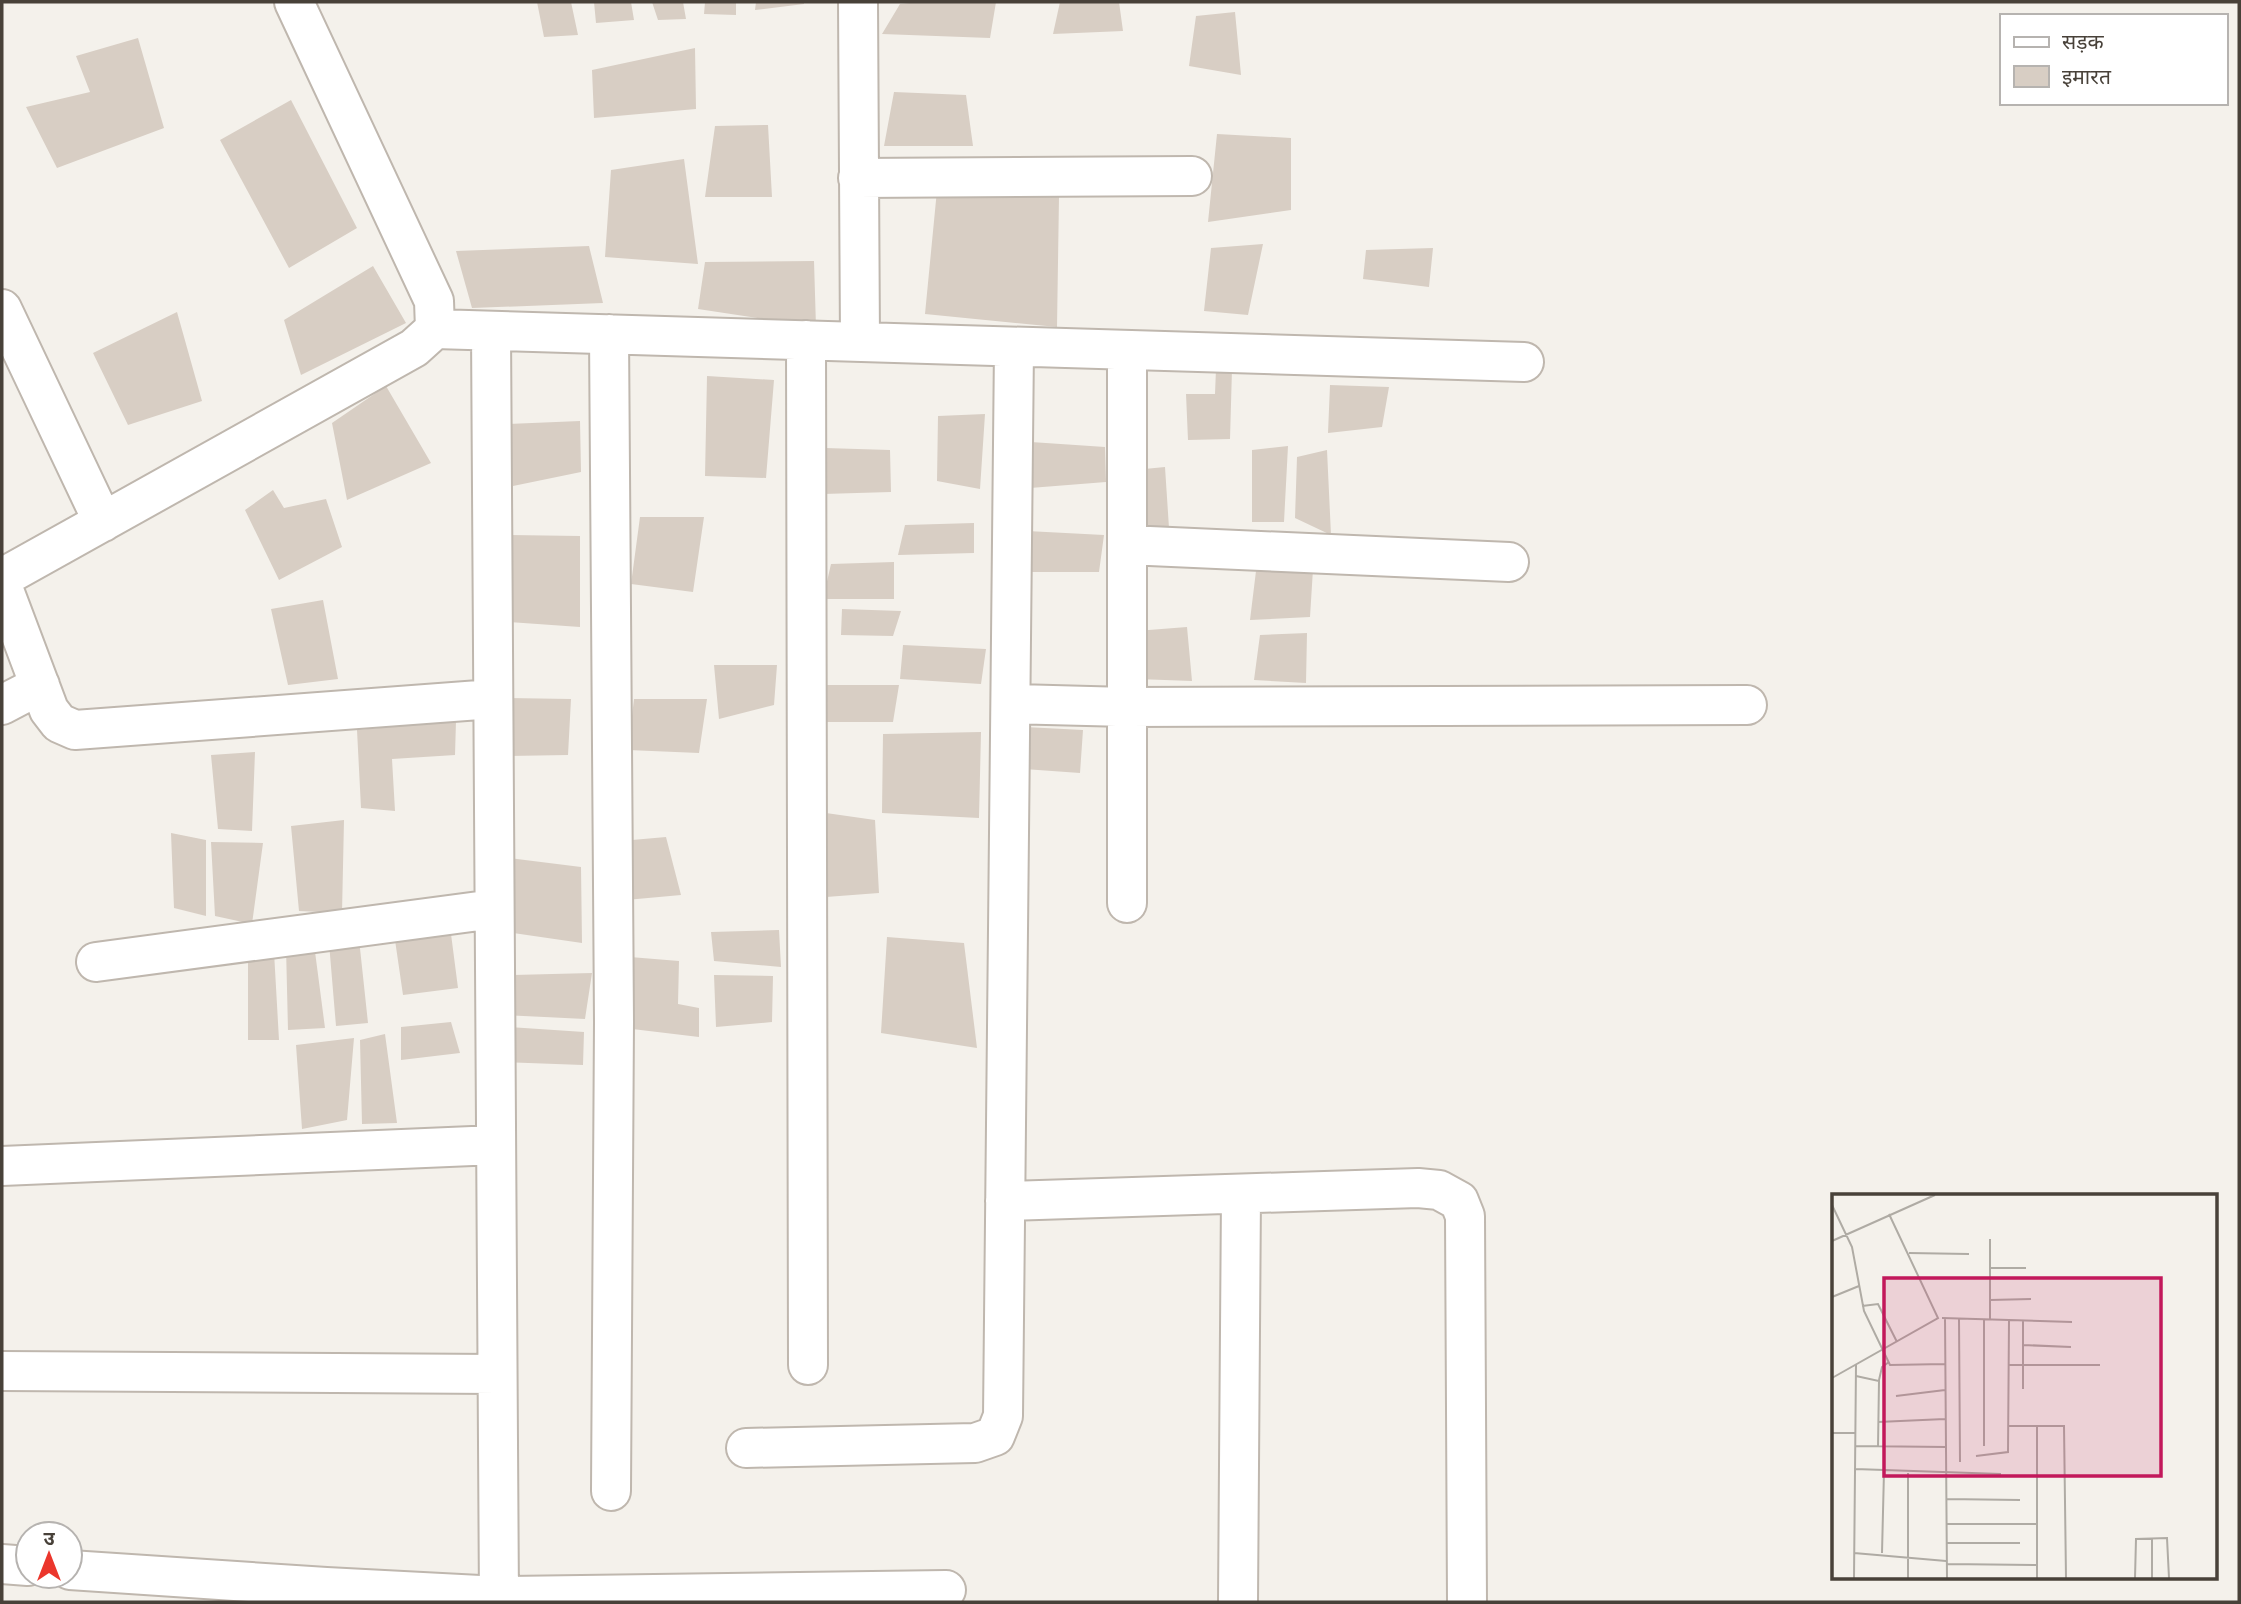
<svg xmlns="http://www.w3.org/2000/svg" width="2241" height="1604" viewBox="0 0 2241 1604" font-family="'Public Sans','Noto Sans Devanagari',sans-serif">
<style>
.building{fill:#d8cec4}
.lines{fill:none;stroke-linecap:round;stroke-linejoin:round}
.minor-casing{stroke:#bfb7ae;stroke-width:42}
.minor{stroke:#fff;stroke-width:38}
.inset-road{fill:none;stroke:#afaba4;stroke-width:2}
.view{fill:#c2185b;fill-opacity:0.15;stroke:#c2185b;stroke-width:3.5}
.inset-edge{fill:none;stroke:#484139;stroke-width:3.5}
</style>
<rect width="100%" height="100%" fill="#f4f1eb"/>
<path class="building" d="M537,2h34l7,33 -34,2z
M594,2h37l3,18 -38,3z
M652,2h31l3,17 -28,1z
M705,2h31v13l-32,-1z
M756,2h48v2l-49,6z
M919,2h77l-6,36 -108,-4 18,-30z
M1060,2h59l4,29 -70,3z
M1235,12l6,63 -52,-9 7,-50z
M138,38l26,90 -107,40 -31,-61 64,-15 -14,-36z
M695,48l1,61 -102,9 -2,-48z
M894,92l72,3 7,51h-89z
M291,100l66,128 -68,40 -69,-128z
M768,125l4,72h-67l10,-71z
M1217,134l74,4v72l-83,12z
M684,159l14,105 -93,-7 6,-87z
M937,190l122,7 -2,130 -132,-13z
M1263,244l-15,71 -44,-4 7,-63z
M589,246l14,57 -131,5 -16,-57z
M1433,248l-4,39 -66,-8 3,-29z
M814,261l2,66 -118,-18 7,-47z
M373,266l33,57 -105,52 -17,-55z
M177,312l25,89 -74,24 -35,-72z
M1216,369h16l-2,70 -42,1 -2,-46h29z
M707,376l67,4 -8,98 -61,-2z
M1330,385l59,2 -7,40 -54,6z
M386,386l45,77 -84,37 -15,-77z
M985,414l-5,75 -43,-8 1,-65z
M580,421l1,51 -68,14 -6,-62z
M1031,442l74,5 1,35 -76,6z
M1288,446l-4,76h-32v-72z
M825,448l65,2 1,42 -68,2z
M1327,450l4,85 -36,-17 2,-61z
M1165,467l4,61h-36l1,-58z
M273,490l11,18 42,-9 16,48 -63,33 -34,-70z
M640,517h64l-11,75 -62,-8z
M974,523v30l-76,2 7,-30z
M1027,531l77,4 -5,37h-73z
M510,535l70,1v91l-71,-5z
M894,562v37h-71l8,-35z
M1313,569l-3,48 -60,3 6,-49z
M323,600l15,79 -50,6 -17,-76z
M842,609l59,2 -8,25 -52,-1z
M1187,627l5,54 -55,-2 -1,-48z
M1307,633l-1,50 -52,-3 6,-45z
M903,645l83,4 -5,35 -81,-5z
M714,665h63l-3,40 -55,14z
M825,685h74l-6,37h-74z
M504,698l67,1 -3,56 -65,1z
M634,699h73l-8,54 -71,-3z
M456,721l-1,34 -63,4 3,52 -34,-3 -4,-78z
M1025,727l58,3 -3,43 -56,-4z
M981,732l-2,86 -97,-5 1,-79z
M255,752l-3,79 -34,-2 -7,-74z
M826,813l49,7 4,73 -53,4z
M344,820l-2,93 -43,-2 -8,-85z
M171,833l35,7v76l-32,-8z
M666,837l15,58 -55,5 6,-60z
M211,842l52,1 -11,81 -37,-8z
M509,858l72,9 1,76 -75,-11z
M779,930l2,37 -67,-6 -3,-29z
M451,934l7,54 -55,7 -8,-55z
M887,937l77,6 13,105 -96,-15z
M359,939l9,84 -32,3 -7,-83z
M314,944l11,84 -37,2 -2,-83z
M274,952l5,88h-31v-83z
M630,957l49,4 -1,43 21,4v29l-75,-9z
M592,973l-7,46 -81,-4 9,-40z
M714,975l59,1 -1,46 -56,5z
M451,1022l9,31 -59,7v-33z
M509,1027l75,5 -1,33 -79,-3z
M385,1034l12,89 -35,1 -2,-84z
M354,1038l-7,82 -45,9 -6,-84z"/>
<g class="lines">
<defs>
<path id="minor" d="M858,2l2,340
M858,178l334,-2
M2,309l101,213
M435,329l1089,33
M491,331l8,1271
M609,334l5,688 -3,469
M806,340l2,1025
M1127,350v553
M1127,545l382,17
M2,578l412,-230 21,-19 -1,-28 -140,-299
M2,585l47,125 10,13 16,7 418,-31
M1011,704l116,3 620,-2
M2,705l38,-20
M96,962l398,-53
M2,1166l494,-21
M1005,1201l413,-13 21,2 20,11 6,15 2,386
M2,1371l495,3
M746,1448l229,-5 20,-7 8,-20 11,-1069
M2,1564l26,2
M70,1570l256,17 173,9 447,-6
M1238,1602l3,-408"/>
</defs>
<use href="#minor" class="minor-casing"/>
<use href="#minor" class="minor"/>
</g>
<g transform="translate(1832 1194)">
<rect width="385" height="385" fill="#f4f1eb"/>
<path class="inset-road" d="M0,11l20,42 12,64 26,54 55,-1M158,45v81M0,47l103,-46M77,59l60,1M158,74h36M0,103l27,-11M158,106l41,-1M30,112l16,-2 19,38M110,124l130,4M113,124l2,260M127,125l1,143M152,126v126M191,127v68M191,151l48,2M177,171h91M24,182l23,5 -1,66M0,184l106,-60 -49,-104M47,186l3,-13 7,-5M64,202l49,-6M46,228l67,-3M176,232h56l2,152M0,239h23M23,252l91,1M144,262l32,-4 1,-132M23,275l146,5M76,279v105M114,305l74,1M114,330h91M114,349h74M22,359l92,8M50,359l2,-82M115,370l90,1M22,384l2,-213M205,384v-153M303,384l1,-39 31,-1 2,40M320,384v-40"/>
<path class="view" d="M52,84h277v198h-277z"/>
<rect width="385" height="385" class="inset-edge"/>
</g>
<rect width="2241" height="1604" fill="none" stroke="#484139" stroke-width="7"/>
<rect x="2000" y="14" width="228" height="91" fill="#ffffff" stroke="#b6b3b0" stroke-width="2"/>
<rect x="2014" y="37" width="35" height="10" fill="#ffffff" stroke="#b6b3b0" stroke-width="2"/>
<text x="2062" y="49" font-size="21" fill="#484139">सड़क</text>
<rect x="2014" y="66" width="35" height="21" fill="#d8cec4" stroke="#b6b3b0" stroke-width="2"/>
<text x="2062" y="84" font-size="21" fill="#484139">इमारत</text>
<g transform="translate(49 1555)"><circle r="33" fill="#ffffff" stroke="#b6b3b0" stroke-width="2"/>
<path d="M0-5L12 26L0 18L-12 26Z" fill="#eb362c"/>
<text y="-10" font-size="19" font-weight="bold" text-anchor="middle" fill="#484139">उ</text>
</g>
</svg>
